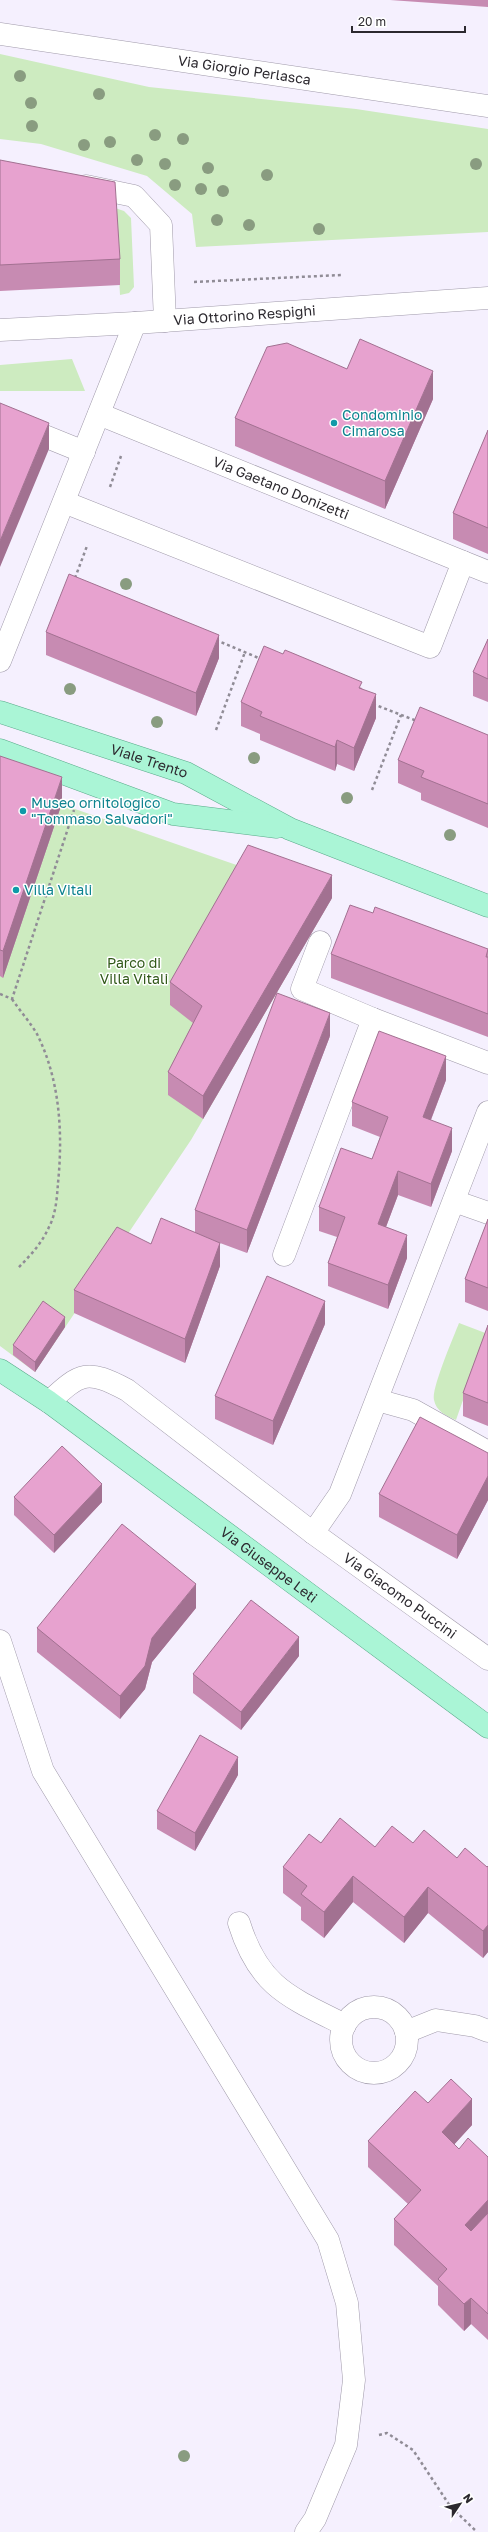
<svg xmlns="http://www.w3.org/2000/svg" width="488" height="2532" viewBox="0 0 488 2532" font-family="'Golos Text',sans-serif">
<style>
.green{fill:#cdebc0}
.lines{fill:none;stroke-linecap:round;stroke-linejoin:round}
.minor-casing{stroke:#a09aaa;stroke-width:23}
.major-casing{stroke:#5aaa8a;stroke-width:23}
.path{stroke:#908c96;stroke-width:2.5;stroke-dasharray:3 3;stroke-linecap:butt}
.minor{stroke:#fff;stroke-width:22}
.major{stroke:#aaf5d6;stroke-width:22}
.tree{fill:#899c80}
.wall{fill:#c78bb2}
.shaded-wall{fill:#a27191}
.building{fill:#e7a2cf;stroke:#a27191}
.culture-dot{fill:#0f9aa8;stroke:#fff;stroke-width:1.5}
.labels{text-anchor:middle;stroke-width:3;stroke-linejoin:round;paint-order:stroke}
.street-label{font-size:14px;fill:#2c292f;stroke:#fff}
.culture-label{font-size:14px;fill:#0d838f;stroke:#fff;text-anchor:start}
.park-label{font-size:14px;fill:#305818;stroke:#fff}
</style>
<rect width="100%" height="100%" fill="#f5f0fe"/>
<path class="green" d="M0,54l149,33 207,22 132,20v103l-292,15 -4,-33 -45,-38 -106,-32 -41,-5z
M115,208l9,3 7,7 3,69 -5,6 -9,2z
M72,359l13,32h-85v-26z
M0,783l332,115 -141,242 -156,232 -35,-26z
M459,1323l29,11 -5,9 -27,77c-10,-4 -20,-9 -22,-20 -3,-11 20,-64 25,-77z"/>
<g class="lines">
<defs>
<g id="minor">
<path id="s1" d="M0,34l488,72"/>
<path d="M86,186l48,10 27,29 4,96"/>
<path id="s2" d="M0,330l135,-7 353,-25"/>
<path d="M0,418l84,34"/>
<path d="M64,502l366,145 33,-85 -364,-148"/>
<path d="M463,562l25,10"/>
<path d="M0,661l135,-338"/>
<path d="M320,942l-18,47 71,30 115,44"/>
<path d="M454,1201l34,12"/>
<path d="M284,1255l89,-236"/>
<path d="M377,1400l36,10 75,42"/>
<path id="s3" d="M49,1402c32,-30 38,-33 78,-12l186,143 175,126"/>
<path d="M313,1533l27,-39 148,-382"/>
<path d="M0,1641l43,130 285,469 19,63 7,77 -8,65 -31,74 -9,13"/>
<path d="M239,1923c20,64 50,74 106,102"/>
<circle cx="374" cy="2040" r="33"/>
<path d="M406,2032l30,-12 39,6 13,5"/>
</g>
<g id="major">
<path id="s4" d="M0,712l186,61 104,56 198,77"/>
<path d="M0,750l173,64 104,13"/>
<path id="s5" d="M0,1370l49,32 439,325"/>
</g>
</defs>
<use href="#minor" class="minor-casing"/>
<use href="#major" class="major-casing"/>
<path class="path" d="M194,282l147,-7
M110,487l11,-31
M75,578l12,-32
M216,640l45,19
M373,704l44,17
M216,730l29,-78
M372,790l29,-75
M0,994l12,5 62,-189
M12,999c8,12 18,23 25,35 23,46 26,99 21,149 -1,14 -2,31 -9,44 -7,16 -19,29 -31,41
M379,2435l8,-2 26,17 37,56 27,26"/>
<use href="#minor" class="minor"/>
<use href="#major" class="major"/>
</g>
<g class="tree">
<circle cx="20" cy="76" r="6"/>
<circle cx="99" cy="94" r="6"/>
<circle cx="31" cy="103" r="6"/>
<circle cx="32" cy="126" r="6"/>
<circle cx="155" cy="135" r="6"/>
<circle cx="183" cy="139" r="6"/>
<circle cx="110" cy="142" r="6"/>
<circle cx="84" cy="145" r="6"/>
<circle cx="137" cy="160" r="6"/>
<circle cx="165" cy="164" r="6"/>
<circle cx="476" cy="164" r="6"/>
<circle cx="208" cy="168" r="6"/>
<circle cx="267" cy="175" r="6"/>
<circle cx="175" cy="185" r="6"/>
<circle cx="201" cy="189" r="6"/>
<circle cx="223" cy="191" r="6"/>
<circle cx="217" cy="220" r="6"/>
<circle cx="249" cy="225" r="6"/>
<circle cx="319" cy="229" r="6"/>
<circle cx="126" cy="584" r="6"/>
<circle cx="70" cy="689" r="6"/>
<circle cx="157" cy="722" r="6"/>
<circle cx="254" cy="758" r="6"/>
<circle cx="347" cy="798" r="6"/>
<circle cx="450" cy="835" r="6"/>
<circle cx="184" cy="2456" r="6"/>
</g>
<path class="wall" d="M390,0h98v7z
M0,160l120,99v26l-120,6z
M347,369l86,30 -48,110 -150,-63v-28z
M488,430v124l-35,-15v-26z
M46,632l173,26 -23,58 -150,-61z
M488,639v63l-15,-6v-24z
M283,654l79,34 14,30 -22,53 -17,-7 -2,7 -75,-31v-6l-19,-8v-24z
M488,735v93l-67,-28v-7l-23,-10v-23z
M0,756l62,47 -59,175 -3,-2z
M332,898l-129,221 -35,-24v-23l25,-49 -23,-18v-23z
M373,913l115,36v88l-157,-59v-24z
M330,1036l-83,217 -27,-10v23l-35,97 -111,-50v-23l77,-46 44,-12v-22z
M446,1080l-15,40 21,31 -21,56 -33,-12 -12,32 21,31 -19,51 -60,-23v-23l9,-26 -18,-6v-24l53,-48 8,-22 -28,-11v-24z
M488,1219v92l-23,-9v-23z
M325,1324l-52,121 -58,-26v-23z
M488,1325v101l-25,-10v-23z
M65,1327l-30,45 -22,-17v-10z
M488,1453v47l-31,59 -78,-42v-23z
M14,1497l88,5 -48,51 -40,-38z
M196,1608l-44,54 -7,27 -25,30 -83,-67v-24z
M299,1656l-58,74 -48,-37v-19z
M238,1775l-43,76 -38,-22v-18z
M321,1843l54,4 38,-4 74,24 1,-1v86l-5,6 -55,-45 -24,30 -51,-41 -29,36 -23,-18v-13l-18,-14v-26z
M428,2103l44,22 -18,19 5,5 29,8v183l-17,-16 -7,7 -26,-26v-19l-44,-41v-26l14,-15 -40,-37v-26z"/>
<path class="shaded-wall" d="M433,371v28l-48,110v-28z
M49,423v26l-49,118v-26z
M219,635v23l-23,58v-23z
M376,694v24l-22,53v-23z
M337,740v24l-2,7v-24z
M62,777v26l-59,175v-27z
M332,875v23l-129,221v-23z
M330,1013v23l-83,217v-23z
M446,1056v24l-23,60v-23z
M452,1128v23l-21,56v-23z
M398,1171v24l-20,53v-24z
M407,1235v23l-19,51v-24z
M220,1243v23l-35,97v-24z
M325,1301v23l-52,121v-24z
M65,1317v10l-30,45v-10z
M488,1476v24l-31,59v-24z
M102,1484v18l-48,51v-18z
M196,1584v24l-44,54 -7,27 -25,30v-23l32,-58z
M299,1637v19l-58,74v-18z
M238,1757v18l-43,76v-18z
M353,1876v26l-29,36v-26z
M428,1887v26l-24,30v-26z
M488,1925v27l-5,6v-27z
M472,2099v26l-30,33v-26z
M488,2200v26l-23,25v-26z
M471,2298v26l-7,7v-27z"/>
<path class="building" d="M0,160l115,22 5,77 -120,6z
M360,339l73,32 -48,110 -150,-63 32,-71 20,-4 60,26z
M0,403l49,20 -49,118z
M488,430v98l-35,-15z
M69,574l150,61 -23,58 -150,-61z
M488,639v40l-15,-7z
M264,646l19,8 2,-4 77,32 -3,6 17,6 -22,54 -17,-8 -2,7 -75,-31 2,-4 -21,-10z
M420,707l68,28v69l-67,-27 3,-6 -26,-11z
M0,756l62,21 -59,174 -3,-1z
M248,845l84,30 -129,221 -35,-24 34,-66 -32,-24z
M350,905l23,8 2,-6 113,42 -2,8h2v57l-157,-60z
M277,993l53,20 -83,217 -52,-20z
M379,1031l67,25 -23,61 29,11 -21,56 -33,-13 -20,53 29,11 -19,50 -60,-22 17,-46 -26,-10 22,-59 31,11 16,-42 -36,-15z
M161,1218l59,25 -35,96 -111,-49 43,-63 34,17z
M488,1219v69l-23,-9z
M267,1276l58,25 -52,120 -58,-25z
M43,1301l22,16 -30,45 -22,-17z
M488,1325v78l-25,-10z
M420,1417l68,36v23l-31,59 -78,-41z
M62,1446l40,38 -48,51 -40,-38z
M122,1524l74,60 -44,54 -7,28 -25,30 -83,-68z
M251,1600l48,37 -58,75 -48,-38z
M200,1735l38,22 -43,76 -38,-22z
M340,1818l35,29 17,-21 21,17 11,-13 33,28 8,-10 22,19 1,-1v59l-5,6 -55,-44 -24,30 -51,-41 -29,36 -23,-18 6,-8 -24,-19 26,-33 12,9z
M451,2079l21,20 -30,33 17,17 9,-11 20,19v43l-23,25 6,6 17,-18v101l-17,-16 -7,6 -26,-25 9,-10 -53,-50 27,-29 -53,-49 47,-50 13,12z"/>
<g class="culture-dot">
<circle cx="334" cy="423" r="4"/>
<circle cx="23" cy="811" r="4"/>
<circle cx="16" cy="890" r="4"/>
</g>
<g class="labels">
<g class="street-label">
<text dy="5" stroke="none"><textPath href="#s1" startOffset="247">Via Giorgio Perlasca</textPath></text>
<text dy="5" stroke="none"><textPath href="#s2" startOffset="245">Via Ottorino Respighi</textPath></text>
<text transform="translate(281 488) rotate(22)" y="5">Via Gaetano Donizetti</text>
<text dy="5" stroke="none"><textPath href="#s4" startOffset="157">Viale Trento</textPath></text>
<text dy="5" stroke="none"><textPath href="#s5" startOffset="332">Via Giuseppe Leti</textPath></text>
<text dy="5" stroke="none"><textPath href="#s3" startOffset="431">Via Giacomo Puccini</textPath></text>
</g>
<g class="culture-label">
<text x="342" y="420">Condominio<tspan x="342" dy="16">Cimarosa</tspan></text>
<text x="31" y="808">Museo ornitologico<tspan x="31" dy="16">"Tommaso Salvadori"</tspan></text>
<text x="24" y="895">Villa Vitali</text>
</g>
<g class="park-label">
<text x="134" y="968">Parco di<tspan x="134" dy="16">Villa Vitali</tspan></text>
</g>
</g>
<g transform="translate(460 2504) rotate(55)" stroke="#ffffff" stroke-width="3" paint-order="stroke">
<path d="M0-3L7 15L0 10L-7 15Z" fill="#2c292f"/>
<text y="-6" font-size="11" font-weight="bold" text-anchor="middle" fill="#2c292f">N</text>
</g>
<path d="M352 26v6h113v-6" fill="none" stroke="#2c292f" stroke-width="2"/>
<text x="358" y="26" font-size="12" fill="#2c292f" stroke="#ffffff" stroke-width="3" paint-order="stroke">20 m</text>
</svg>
